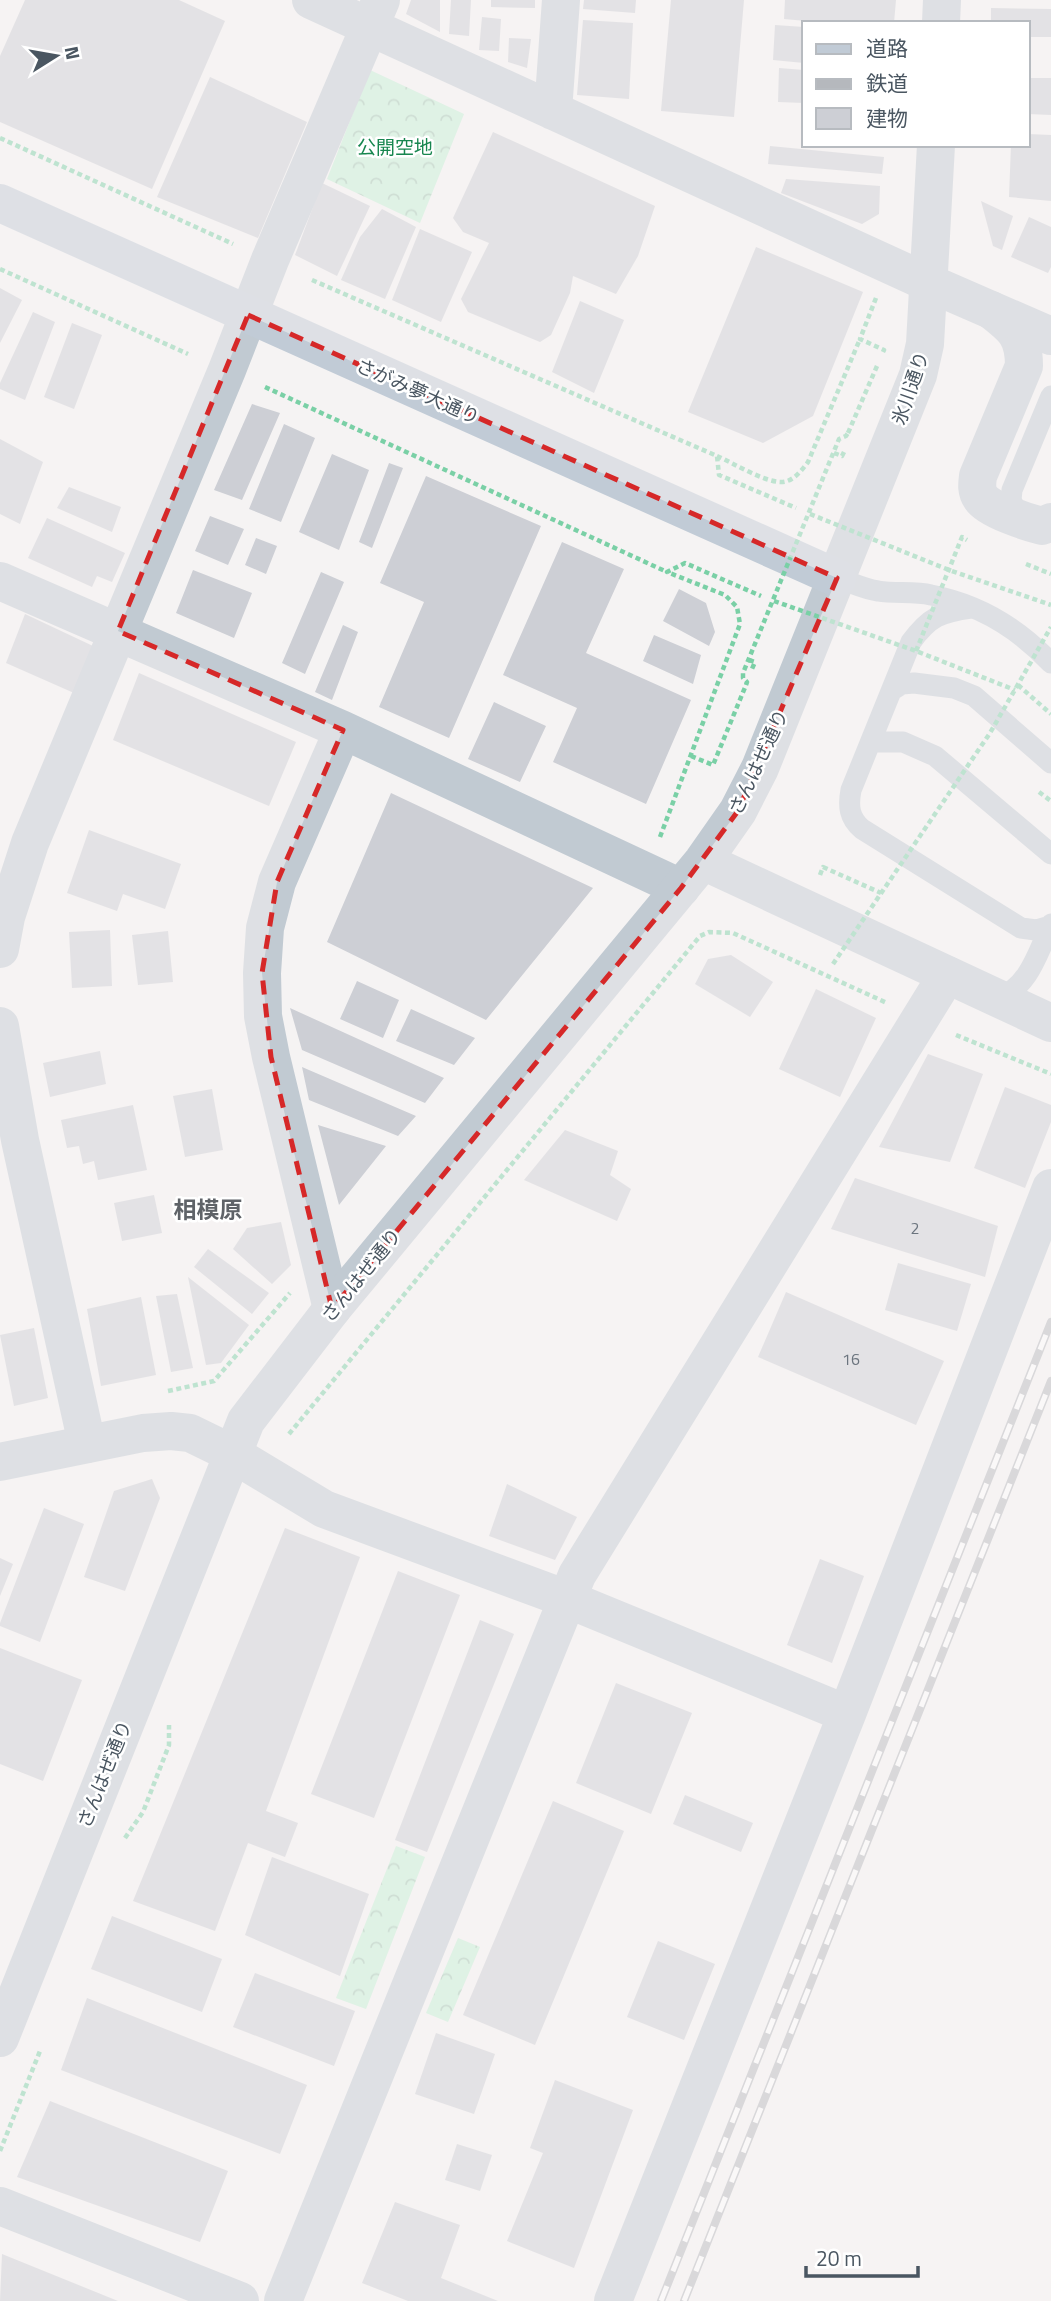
<svg xmlns="http://www.w3.org/2000/svg" width="1051" height="2301" viewBox="0 0 1051 2301" font-family="'Titillium Web','Noto Sans JP',sans-serif">
<style>
.forest{fill:url(#forest-crowns)}
.building{fill:#cdcfd5}
.lines{fill:none;stroke-linecap:round;stroke-linejoin:round}
.path{stroke:#7ad0a6;stroke-width:4.5;stroke-dasharray:5 3.5;stroke-linecap:butt}
.service{stroke:#c1cad2;stroke-width:21}
.minor{stroke:#c1cad2;stroke-width:38}
.tertiary{stroke:#c1cad2;stroke-width:38}
.secondary{stroke:#c1cbd6;stroke-width:38}
.rail-casing{stroke:#b5b8bd;stroke-width:8}
.rail{stroke:#fff;stroke-width:5;stroke-dasharray:16;stroke-linecap:butt}
.path-bridge{stroke:#7ad0a6;stroke-width:4.5;stroke-dasharray:5 3.5;stroke-linecap:butt}
.marked{fill:none;stroke:#d62828;stroke-width:5;stroke-dasharray:14 9;stroke-linejoin:round}
.labels{text-anchor:middle;stroke-width:5;stroke-linejoin:round;paint-order:stroke}
.number-label{font-size:16px;fill:#6b747e}
.park-label{font-size:19px;fill:#17864f;stroke:#fff}
.street-label{font-size:19px;fill:#4a5661;stroke:#fff}
.quarter-label{font-size:23px;font-weight:bold;fill:#5f6368;stroke:#fff}
</style>
<defs>
<pattern id="forest-crowns" width="20" height="18" patternUnits="userSpaceOnUse" patternTransform="scale(1.75)"><rect width="20" height="18" fill="#c3f1d5"/><path d="M2 6a3 3 0 1 1 6 0M12 15a3 3 0 1 1 6 0" fill="none" stroke="#a0c6b0"/></pattern>
</defs>
<rect width="100%" height="100%" fill="#f5f3f3"/>
<path class="forest" d="M370,70l94,44 -44,109 -93,-44z
M396,1846l29,11 -59,152 -30,-11z
M458,1938l22,9 -32,75 -22,-9z"/>
<path class="building" d="M25,0h154l46,21 -73,168 -152,-67v-66z
M411,0h29v32l-34,-18z
M451,0h20l-2,36 -20,-2z
M491,0h44v8l-44,-1z
M584,0h52l-1,13 -52,-4z
M671,0h73l-10,117 -73,-6z
M785,0h111l-2,23h-66l-44,-4z
M991,8l60,1v28h-23v-14h-37z
M482,17l19,2 -2,32 -20,-1z
M583,20l50,3 -4,76 -52,-4z
M775,25l29,2v36l-31,-3z
M509,38l22,1 -4,29 -19,-6z
M779,68l25,2v33l-26,-1z
M210,77l97,45 -49,116 -101,-41z
M1028,78h23v37l-23,-1z
M493,132l162,74 -17,50 -22,38 -43,-18 -3,17 -19,42 -11,7 -72,-30 -7,-13 28,-56 -26,-11 -10,-14z
M1028,134l23,1v66l-42,-4 2,-52h17z
M770,146l114,11 -2,17 -114,-10z
M786,179l94,7 -1,28 -17,10 -81,-31z
M322,183l48,23 -33,70 -42,-21z
M981,201l32,15 -11,34 -9,-4z
M382,209l34,18 -31,72 -44,-19 19,-43z
M1029,217l22,10v40l-3,6 -37,-16z
M420,229l52,23 -31,70 -49,-22z
M756,247l107,45 -50,124 -50,27 -75,-31z
M0,288l22,12 -22,43z
M580,301l44,19 -30,73 -42,-21z
M33,312l22,10 -30,78 -25,-11v-6z
M72,323l30,12 -28,74 -30,-12z
M252,404l28,9 -38,87 -28,-10z
M284,424l31,14 -34,84 -32,-13z
M0,439l43,23 -23,62 -20,-10z
M332,454l37,16 -30,80 -40,-18z
M389,463l14,5 -31,80 -13,-6z
M426,476l115,50 -92,212 -70,-31 45,-105 -44,-19z
M69,487l52,20 -9,25 -55,-24z
M210,516l34,13 -16,36 -33,-14z
M47,518l78,35 -13,29 -15,-6 -5,11 -64,-29z
M256,538l21,8 -11,28 -21,-9z
M562,542l62,27 -38,84 105,47 -45,104 -93,-42 24,-54 -74,-33z
M193,570l59,23 -18,45 -58,-25z
M321,572l23,10 -39,92 -23,-11z
M679,589l27,14 9,29 -6,14 -46,-25z
M25,614l68,32 -19,47 -68,-30z
M343,625l15,7 -26,68 -17,-8z
M654,635l47,20 -8,29 -50,-23z
M139,673l157,69 -27,64 -156,-66z
M494,702l52,24 -26,56 -52,-23z
M391,793l202,95 -107,132 -159,-78z
M89,830l92,34 -16,45 -42,-15 -6,17 -50,-18z
M110,930l2,56 -40,2 -3,-56z
M168,931l5,51 -35,3 -6,-50z
M731,955l42,27 -23,35 -55,-33 13,-25z
M357,981l42,19 -16,38 -43,-19z
M816,989l60,29 -36,79 -61,-28z
M290,1008l154,70 -19,25 -123,-53z
M411,1009l64,29 -21,27 -58,-24z
M100,1051l6,33 -56,13 -7,-34z
M928,1054l55,20 -33,88 -71,-15z
M302,1067l114,49 -18,20 -89,-36z
M1005,1087l46,18v17l-26,66 -51,-20z
M212,1089l11,61 -38,7 -12,-61z
M133,1105l14,65 -49,10 -4,-19 -11,3 -4,-18 -12,2 -6,-28z
M318,1125l68,21 -47,59z
M565,1130l53,21 -8,24 21,14 -14,32 -93,-41z
M855,1178l143,48 -13,51 -154,-48z
M154,1195l8,38 -40,8 -8,-38z
M281,1222l10,43 -19,19 -39,-35 14,-21z
M208,1249l61,44 -17,21 -58,-47z
M898,1263l73,21 -14,47 -72,-21z
M188,1277l61,48 -28,38 -15,2z
M786,1292l158,69 -28,64 -158,-68z
M177,1294l16,74 -22,4 -15,-76z
M141,1297l15,78 -55,11 -14,-77z
M34,1328l14,70 -34,8 -14,-71z
M152,1479l8,19 -35,93 -41,-14 30,-86z
M507,1484l70,33 -22,43 -66,-24z
M44,1508l40,16 -44,118 -40,-16v-3z
M285,1528l75,29 -94,254 32,12 -13,34 -37,-14 -33,88 -82,-30z
M0,1558l13,6 -13,32z
M820,1559l44,17 -32,87 -45,-18z
M398,1571l62,24 -86,223 -63,-24z
M480,1620l34,14 -87,218 -32,-12z
M0,1648l82,32 -39,101 -43,-17z
M616,1683l76,30 -41,101 -75,-31z
M685,1795l68,28 -12,29 -68,-28z
M553,1801l71,30 -89,214 -72,-30z
M272,1857l97,37 -29,82 -95,-41z
M112,1916l110,43 -20,53 -111,-43z
M658,1941l57,23 -31,76 -57,-23z
M255,1973l100,38 -21,55 -101,-39z
M87,1998l220,87 -27,69 -219,-84z
M436,2033l59,21 -21,60 -59,-20z
M555,2080l78,30 -59,158 -67,-27 36,-88 -13,-5z
M50,2101l178,70 -28,71 -183,-65z
M457,2144l35,11 -12,36 -35,-11z
M395,2202l65,23 -19,53 57,23h-90l-46,-18z
M2,2254l116,47h-118z"/>
<g class="lines">
<path class="path" d="M0,138l233,106
M0,269l188,85
M312,280l405,176 2,19 77,33
M876,298l-16,41 24,11 -1,2
M265,387l402,185
M848,433l29,-67
M834,453l8,3 2,-4
M717,456c16,7 47,26 64,26 12,0 20,-11 27,-20l52,-123
M1026,564l25,10
M749,660l6,2 -4,9
M1018,685l33,29
M691,756l22,9 33,-80
M1039,792l12,9
M660,837l80,-213 -3,-17 -12,-12 -58,-23 18,-9 76,33
M820,875l3,-8 58,26
M956,1035l95,39
M168,1391l46,-10 76,-88
M289,1434l411,-498 9,-4 24,1 154,70
M125,1838l18,-26 26,-67v-20
M0,2151l40,-100"/>
<path class="service" d="M1020,519l-9,-19 1,-10 39,-94
M837,578c13,4 27,11 41,13 17,3 36,0 53,4 47,9 88,34 120,68
M971,608c-30,4 -42,9 -60,34l-60,148c-3,16 -2,28 11,39l159,99 15,2 14,-4
M891,691l11,-7 12,-1 40,5 20,8 77,67
M871,742h32l32,14 116,98
M997,998c32,-10 41,-46 54,-74"/>
<path class="minor" d="M311,0l618,283
M553,111l8,-111
M991,310c23,18 33,25 33,56l-46,110c-1,8 -2,15 3,22 8,12 46,24 61,28l9,-4
M0,581l343,149 338,158
M0,949l6,-32 24,-74 197,-473 43,-110 111,-260
M0,1026l20,114 67,304
M332,1309l-61,-252 -8,-41 -1,-43 3,-45 12,-46 66,-152
M231,1453l93,56 243,90 280,115
M0,2206l240,95
M283,2301l294,-726 370,-600
M613,2301l234,-587 204,-526"/>
<path class="tertiary" d="M941,23l1,-23
M929,283l122,53
M703,861l348,162
M0,1462l143,-29 28,-2 19,2 41,20
M0,2038l246,-617 86,-112 371,-448 35,-50 22,-43 158,-393 7,-31 11,-199"/>
<path class="secondary" d="M0,203l837,375"/>
<defs>
<path id="rail" d="M661,2301l390,-979
M684,2301l367,-920"/>
</defs>
<use href="#rail" class="rail-casing"/>
<use href="#rail" class="rail"/>
<path class="path-bridge" d="M810,514l139,56 102,35
M774,601l142,50 99,39
M916,651l46,-114 5,3
M746,685l1,-3 -4,-4v-5l96,-234 7,-3 2,-3
M833,964l157,-231 61,-106"/>
</g>
<path d="M0 0H1051V2301H0ZM248,315l589,263 -99,233 -57,77 -349,421 -61,-252 -9,-84 15,-91 66,-152 -225,-99z" fill="#f5f3f3" fill-opacity=".55" fill-rule="evenodd"/>
<path class="marked" d="M248,315l589,263 -99,233 -57,77 -349,421 -61,-252 -9,-84 15,-91 66,-152 -225,-99z"/>
<g class="labels">
<g class="number-label">
<text x="915" y="1234">2</text>
<text x="851" y="1365">16</text>
</g>
<g class="park-label">
<text x="395" y="154">公開空地</text>
</g>
<g class="street-label">
<text transform="translate(910 388) rotate(-71)" y="7">氷川通り</text>
<text transform="translate(418 391) rotate(24)" y="7">さがみ夢大通り</text>
<text transform="translate(758 762) rotate(-65)" y="7">さんはぜ通り</text>
<text transform="translate(361 1275) rotate(-51)" y="7">さんはぜ通り</text>
<text transform="translate(104 1774) rotate(-68)" y="7">さんはぜ通り</text>
</g>
<g class="quarter-label">
<text x="208" y="1218">相模原</text>
</g>
</g>
<rect x="802" y="21" width="228" height="126" fill="#ffffff" stroke="#b7bbc0" stroke-width="2"/>
<rect x="816" y="44" width="35" height="10" fill="#c1cbd6" stroke="#b7bbc0" stroke-width="2"/>
<text x="866" y="56" font-size="21" fill="#4a5661">道路</text>
<rect x="816" y="79" width="35" height="10" fill="#b5b8bd" stroke="#b7bbc0" stroke-width="2"/>
<text x="866" y="91" font-size="21" fill="#4a5661">鉄道</text>
<rect x="816" y="108" width="35" height="21" fill="#cdcfd5" stroke="#b7bbc0" stroke-width="2"/>
<text x="866" y="126" font-size="21" fill="#4a5661">建物</text>
<g transform="translate(56 56) rotate(79)" stroke="#ffffff" stroke-width="5" paint-order="stroke">
<path d="M0-5L12 26L0 18L-12 26Z" fill="#4a5661"/>
<text y="-10" font-size="19" font-weight="bold" text-anchor="middle" fill="#4a5661">N</text>
</g>
<path d="M806 2266v10h112v-10" fill="none" stroke="#4a5661" stroke-width="3.5"/>
<text x="816" y="2266" font-size="21" fill="#4a5661" stroke="#ffffff" stroke-width="5" paint-order="stroke">20 m</text>
</svg>
